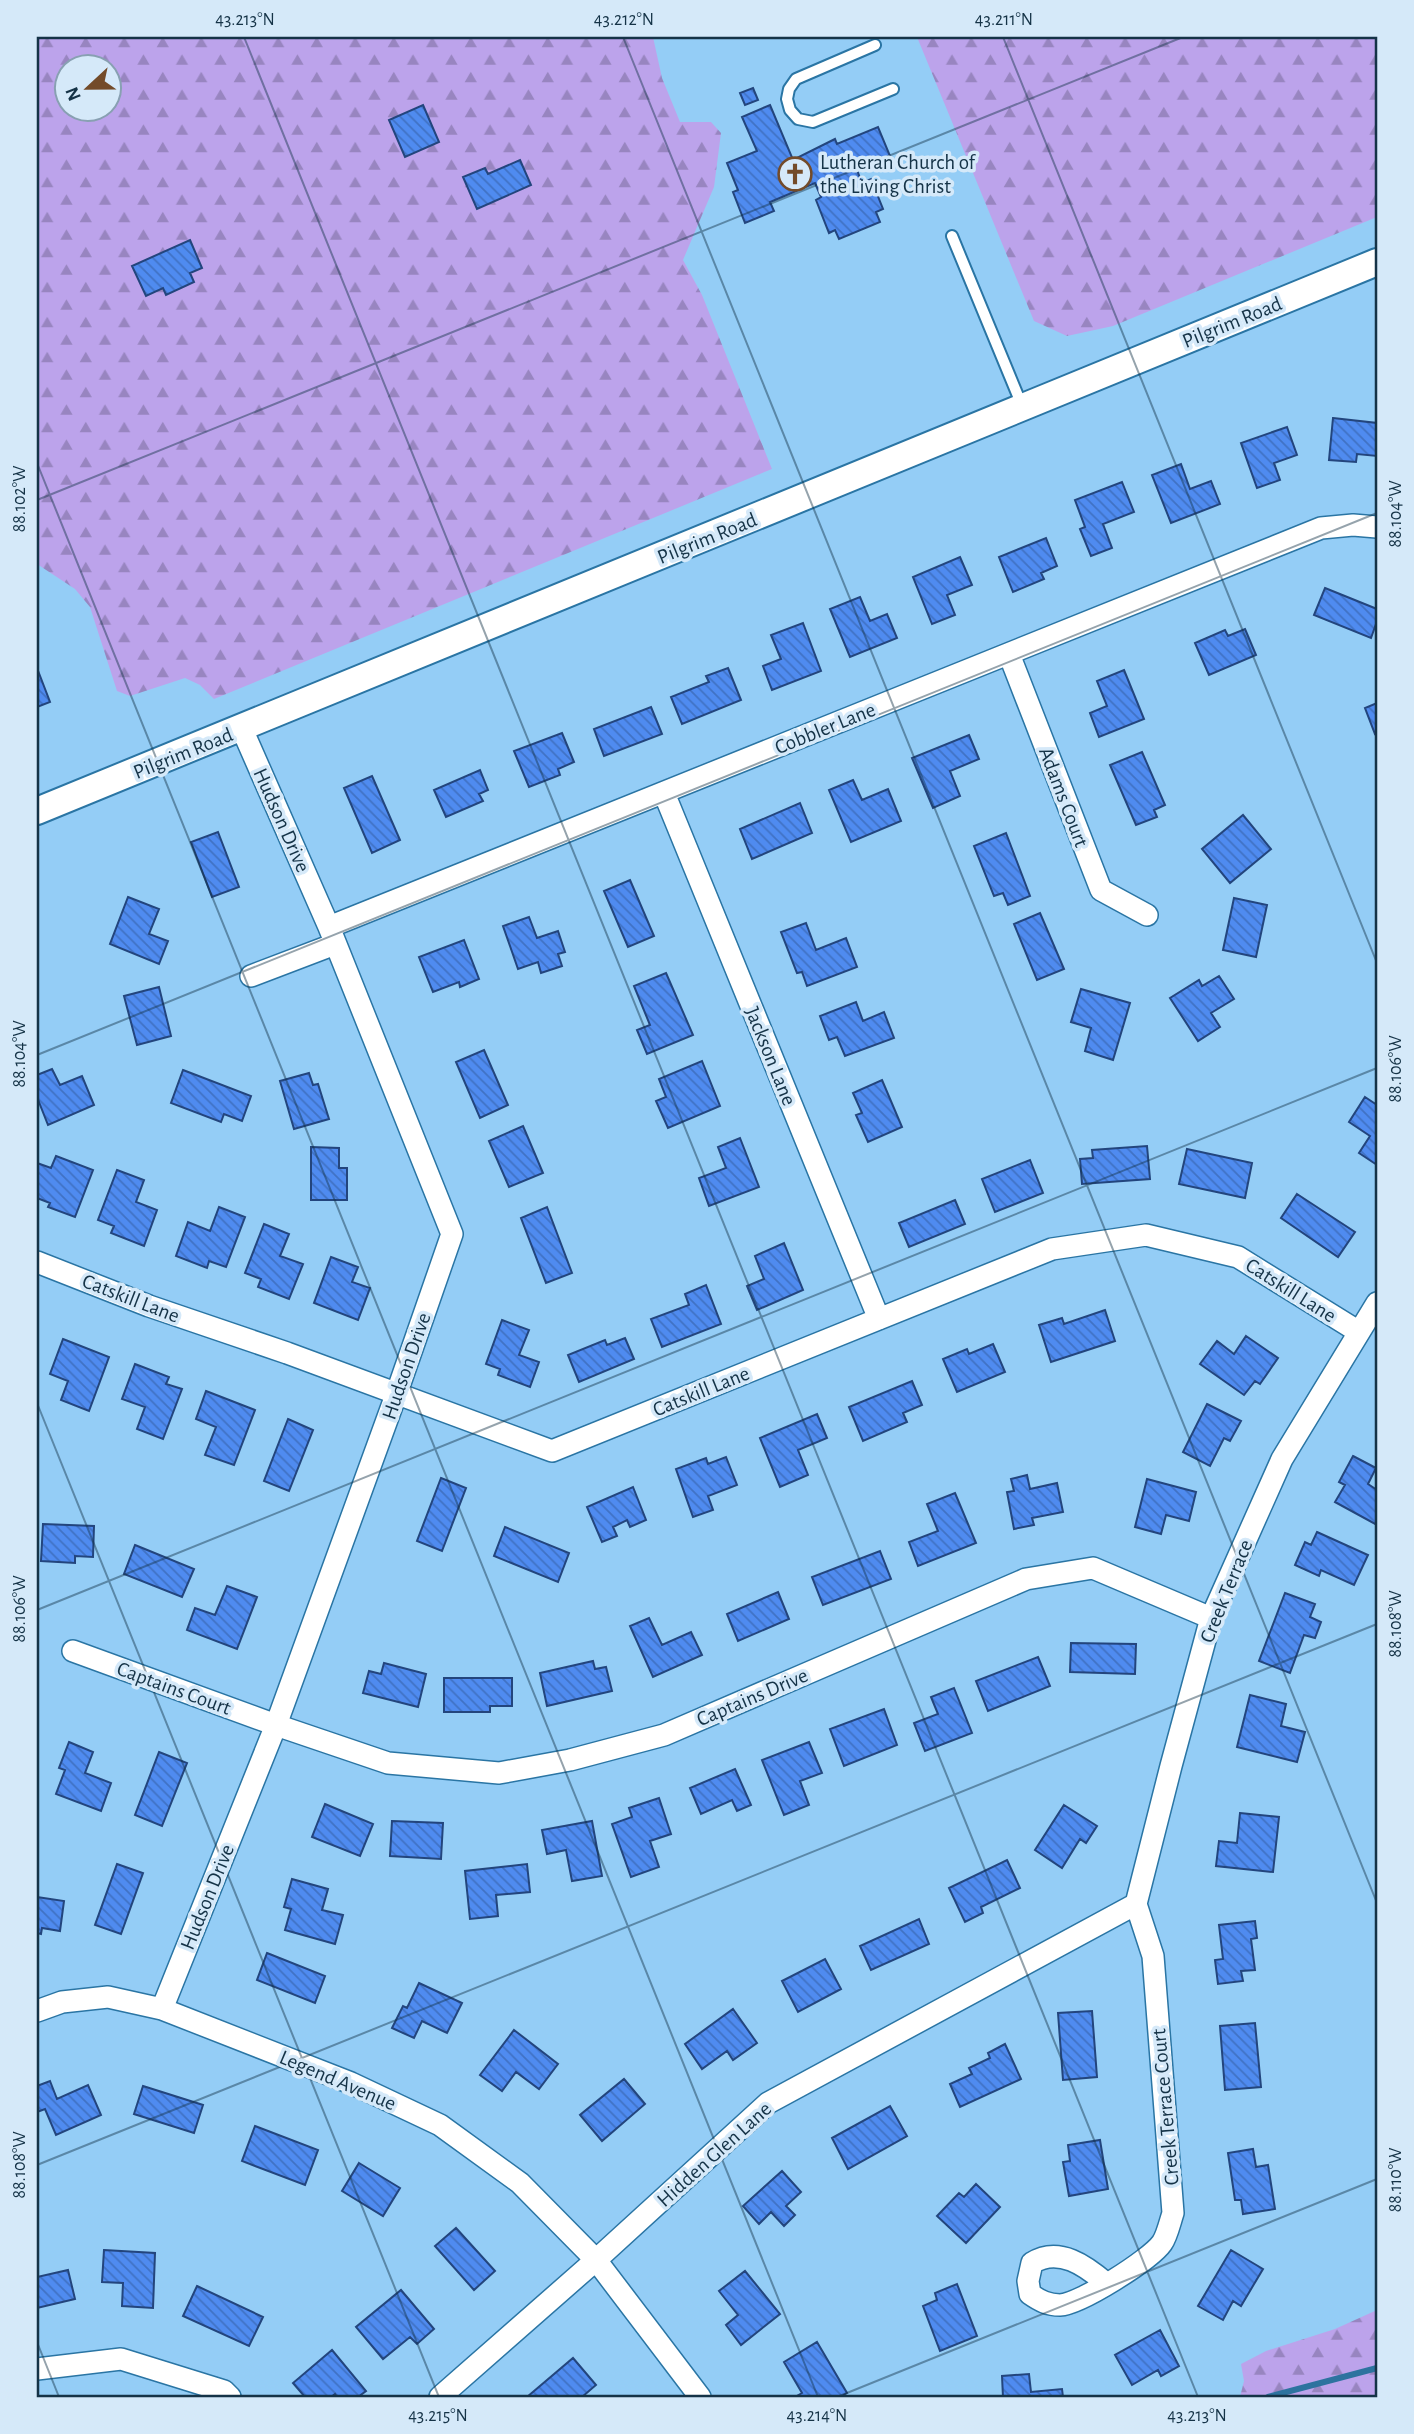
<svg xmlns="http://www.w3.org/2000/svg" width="1414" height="2434" viewBox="0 0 1414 2434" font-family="'Alegreya Sans',sans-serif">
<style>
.forest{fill:url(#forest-firs);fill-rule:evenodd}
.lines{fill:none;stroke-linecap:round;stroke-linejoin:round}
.stream{stroke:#2d739f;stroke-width:6}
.building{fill:url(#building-back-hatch);stroke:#23457d;stroke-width:2}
.service-casing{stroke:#2a75a4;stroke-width:14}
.minor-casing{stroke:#2a75a4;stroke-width:24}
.tertiary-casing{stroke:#2a75a4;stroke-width:30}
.service{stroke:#fff;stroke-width:10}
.minor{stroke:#fff;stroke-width:21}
.tertiary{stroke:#fff;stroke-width:26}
.ticks{fill:none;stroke:#153347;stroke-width:2;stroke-opacity:0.45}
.labels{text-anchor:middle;stroke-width:7;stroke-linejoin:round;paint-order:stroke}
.poi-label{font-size:21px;fill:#153347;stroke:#d5e9f9;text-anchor:start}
.street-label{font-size:21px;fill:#153347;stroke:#d5e9f9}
.neatline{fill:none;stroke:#153347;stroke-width:2.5}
.ticks-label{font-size:18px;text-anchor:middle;fill:#153347}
</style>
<defs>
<pattern id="forest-firs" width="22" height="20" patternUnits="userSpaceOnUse" patternTransform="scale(1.75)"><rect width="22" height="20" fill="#bca3eb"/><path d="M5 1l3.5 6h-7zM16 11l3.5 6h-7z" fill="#9885c0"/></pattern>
<pattern id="building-back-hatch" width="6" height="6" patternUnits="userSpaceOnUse" patternTransform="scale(1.75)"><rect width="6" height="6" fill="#4f8bf0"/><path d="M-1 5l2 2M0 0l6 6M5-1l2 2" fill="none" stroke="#4072c4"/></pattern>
</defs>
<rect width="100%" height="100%" fill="#94cdf6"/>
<path class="forest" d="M37,37h616l9,41 18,44h31l10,11 -7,54 -31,73 19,35 70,174 -558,230 -14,-14 -15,-7 -55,18 -13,-5 -27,-84 -15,-18 -38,-25zM66,66h42v42h-42z
M917,37h460v180l-264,109 -46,10 -33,-15z
M1377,2310v87h-137l4,-16 -3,-17 25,-13 69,-22z"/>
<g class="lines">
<path class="stream" d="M1268,2397l109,-29"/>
</g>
<path class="building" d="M753,88l5,12 -13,5 -5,-12z
M423,105l16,37 -34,15 -16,-37z
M770,105l23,55 42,-21 2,5 41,-17 12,29 -33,14 5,13 9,-4 12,30 -7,3 4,10 -41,17 -4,-9 -6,3 -13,-33 5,-3 -6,-14 -45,19 4,9 -29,12 -12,-31 5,-2 -11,-27 30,-12 -15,-34z
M520,160l11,25 -54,24 -14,-32 22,-9 3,6z
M190,240l12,28 -12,5 4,9 -28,13 -3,-7 -17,8 -14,-30z
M1333,418l44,5v33l-20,-2 -1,8 -27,-2z
M1287,427l10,28 -23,8 6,17 -23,8 -16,-45z
M1181,464l9,25 21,-8 9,23 -49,19 -19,-48z
M1122,482l12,30 -31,12 9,24 -21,8 -11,-27 5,-2 -10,-27z
M1046,538l11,28 -16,7 3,6 -31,13 -14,-35z
M960,557l12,28 -25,10 8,20 -23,9 -19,-47z
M1325,588l52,21v12l-6,17 -57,-23z
M860,597l10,24 17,-7 10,24 -47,19 -20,-48z
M803,623l18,48 -49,19 -9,-24 18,-7 -10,-24z
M1245,629l11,26 -47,20 -14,-32 30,-13 3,6z
M37,668l13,34 -13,5z
M728,668l13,32 -59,24 -11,-27 38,-15 -3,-6z
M1124,670l20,49 -45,18 -9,-24 17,-7 -10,-25z
M1377,703v30l-2,1 -10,-26z
M651,707l11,27 -58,22 -10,-27z
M562,733l12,29 -16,7 2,6 -31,12 -15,-36z
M969,735l10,24 -29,12 10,25 -27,12 -21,-50z
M1142,752l23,53 -11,5 3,7 -21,8 -26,-60z
M480,770l8,20 -9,4 4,7 -37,16 -12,-27z
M372,776l28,64 -28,13 -28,-65z
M853,780l9,20 26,-11 13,32 -50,21 -22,-52z
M800,803l12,30 -60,26 -12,-30z
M1243,815l28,34 -41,34 -28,-34z
M218,832l21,55 -27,10 -21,-55z
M1006,833l24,63 -22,9 -5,-12 -9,3 -20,-50z
M630,880l24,56 -26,11 -24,-56z
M128,897l31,12 -10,25 19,7 -9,23 -49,-20z
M1234,898l33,7 -11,52 -33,-7z
M1040,913l24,56 -27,11 -23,-56z
M529,917l8,21 21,-7 7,21 -7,2 4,12 -21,7 -3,-11 -20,7 -15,-43z
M806,923l10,27 30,-12 11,29 -50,19 -5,-14 -5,1 -16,-41z
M464,940l15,39 -19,8 -1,-5 -26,10 -14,-35z
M666,973l27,62 -46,19 -10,-24 13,-5 -16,-39z
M1219,976l15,23 -23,14 9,14 -22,14 -28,-43 29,-18 3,6z
M159,987l12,49 -34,9 -13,-49z
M1081,989l49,14 -17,57 -28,-9 6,-23 -20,-6z
M856,1002l7,19 21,-9 10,26 -49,18 -8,-19 -8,3 -9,-24z
M484,1050l24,55 -28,13 -24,-56z
M702,1061l18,45 -52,22 -12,-27 10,-4 -7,-18z
M52,1069l8,16 22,-9 12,29 -46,20 -11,-28v-22z
M183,1070l68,26 -9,25 -18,-7 -3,8 -50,-19z
M309,1073l4,12 5,-1 11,35 -35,10 -14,-48z
M882,1080l20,47 -34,15 -12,-27 6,-2 -9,-20z
M1365,1097l12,8v60l-18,-12 11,-17 -21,-14z
M523,1126l20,47 -34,14 -20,-46z
M740,1138l19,49 -50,19 -10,-28 27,-10 -8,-21z
M1147,1146l3,33 -68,5 -2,-25 13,-1 -1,-8z
M311,1147l28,1v20h8v32h-36z
M1187,1149l65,14 -7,35 -66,-14z
M56,1156l37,14 -18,47 -27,-10 2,-4 -13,-5v-35l14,5z
M1030,1160l13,33 -48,19 -13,-33z
M117,1170l27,10 -8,22 21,8 -13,36 -33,-13 3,-7 -16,-6z
M1297,1194l58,38 -17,25 -57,-39z
M955,1200l10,24 -56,23 -10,-24z
M219,1207l26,10 -19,50 -17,-6 -2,7 -31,-12 12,-34 22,9z
M547,1207l25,66 -26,10 -25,-65z
M264,1224l25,10 -9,22 23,8 -14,35 -31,-12 3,-8 -16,-6z
M784,1243l19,47 -46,20 -10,-24 17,-7 -9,-23z
M331,1257l27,10 -6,15 18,6 -12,32 -44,-17z
M706,1285l15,39 -59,23 -11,-28 38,-14 -4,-11z
M1105,1310l10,31 -64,21 -12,-37 23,-7 2,6z
M502,1320l27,10 -10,25 20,7 -9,25 -32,-12 2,-6 -14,-5z
M1246,1336l32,22 -18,26 -5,-3 -11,14 -44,-31 17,-23 17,13z
M625,1338l9,21 -55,23 -11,-27 37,-15 2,5z
M63,1339l46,18 -20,54 -28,-11 7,-19 -18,-7z
M993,1344l12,28 -48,20 -14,-33 24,-10 2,5z
M135,1364l34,13 -3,7 16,5 -19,50 -26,-10 8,-22 -23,-8z
M912,1381l10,24 -19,8 4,9 -44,19 -14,-34z
M206,1391l49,19 -21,55 -29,-10 11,-28 -20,-8z
M1207,1404l34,17 -11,20 -6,-3 -14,28 -27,-14z
M817,1414l10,24 -29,12 10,25 -28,12 -20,-49z
M288,1419l25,11 -24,61 -25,-10z
M1353,1456l23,12 -8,16 9,6v35l-42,-23 10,-17 -6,-3z
M726,1457l11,28 -29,11 5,14 -20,7 -17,-48 30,-11 2,6z
M1027,1475l3,14 27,-6 6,29 -31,6 2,7 -20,4 -7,-37 7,-1 -3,-12z
M441,1478l25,10 -24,63 -25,-10z
M1147,1479l49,13 -7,29 -23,-6 -5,19 -26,-7z
M633,1487l13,33 -16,7 -3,-7 -14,7 4,9 -15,6 -15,-35z
M955,1493l21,50 -58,23 -9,-24 29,-11 -11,-27z
M43,1524l51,2 -1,31 -18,-1v7l-34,-2z
M505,1527l64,26 -11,29 -64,-26z
M1317,1532l51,23 -14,30 -33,-15 -2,6 -24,-11 10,-23 6,3z
M135,1545l59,24 -12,28 -58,-23z
M880,1551l11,28 -68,26 -11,-28z
M227,1586l30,11 -20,52 -50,-19 8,-22 20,7z
M778,1592l11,27 -51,22 -11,-27z
M1285,1593l30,11 -5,13 11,5 -6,16 -11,-3 -14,38 -31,-12z
M649,1618l13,27 29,-13 11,23 -49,22 -23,-51z
M1071,1643l65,1 -1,30 -65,-2z
M1038,1657l12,29 -62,25 -12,-30z
M593,1661l2,8 11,-2 6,24 -65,15 -7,-33z
M384,1663l42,11 -8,33 -55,-14 6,-22 12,3z
M444,1678h68v28h-22v6h-46z
M954,1688l18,45 -47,18 -11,-28 24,-9 -7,-17z
M1250,1695l36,9 -5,22 24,6 -8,30 -60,-15z
M884,1709l13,36 -53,21 -14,-37z
M69,1742l24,10 -8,21 26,10 -10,28 -45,-17 9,-24 -6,-2z
M809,1742l13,31 -22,8 9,24 -25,10 -22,-55z
M159,1752l28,11 -25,63 -27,-11z
M735,1769l16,36 -14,6 -5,-11 -31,14 -11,-26z
M659,1798l12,36 -21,7 9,26 -28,10 -19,-53 20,-7 -3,-9z
M325,1804l48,20 -13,32 -48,-19z
M1064,1805l33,21 -11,17 -6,-4 -18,29 -27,-18z
M1240,1813l39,4 -6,55 -57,-6 3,-25 18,2z
M392,1821l51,2 -2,36 -51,-3z
M592,1821l10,55 -30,5 -6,-31 -19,4 -5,-24z
M1007,1860l13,28 -39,19 2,6 -18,9 -16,-34z
M117,1864l26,9 -22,61 -26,-9z
M527,1864l3,28 -34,3 2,21 -28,3 -5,-48z
M292,1879l36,10 -6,21 21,5 -8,29 -50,-14 6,-21 -7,-2z
M37,1897l27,4 -4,30 -18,-3 -1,6 -4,-1z
M919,1919l10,25 -58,26 -11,-24z
M1255,1921l2,17 -6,1 4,31 -14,1 2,10 -25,3 -3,-24 8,-1 -4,-34z
M267,1953l58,23 -10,27 -58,-23z
M825,1959l16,30 -43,23 -16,-31z
M419,1983l43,20 -15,30 -25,-12 -8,17 -22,-10 11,-22 4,2z
M733,2009l24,34 -24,17 -6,-9 -25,18 -17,-25z
M1092,2011l5,66 -34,3 -5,-67z
M1255,2023l6,64 -36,3 -5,-64z
M514,2030l44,34 -19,25 -23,-17 -14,19 -22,-16z
M1005,2044l16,35 -61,28 -10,-23 22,-10 -3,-6 21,-10 -2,-5z
M624,2079l21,25 -43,37 -22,-26z
M50,2081l7,18 31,-14 13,30 -45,20 -11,-26 -8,3v-26z
M143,2086l60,19 -9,28 -60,-19z
M890,2106l17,30 -59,33 -16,-31z
M255,2126l63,24 -13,35 -63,-24z
M1100,2140l8,49 -39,7 -6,-34 7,-1 -2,-16z
M1253,2149l3,18 12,-2 7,44 -32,5 -2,-14h-6l-7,-47z
M359,2163l41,25 -17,28 -41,-25z
M782,2171l19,21 -15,14 9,9 -11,11 -13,-14 -12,12 -16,-18z
M976,2184l24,23 -34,36 -29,-27 22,-23 5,4z
M456,2228l39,43 -21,19 -39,-44z
M104,2250l51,3 -2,55 -31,-2 1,-23 -21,-1z
M1231,2250l32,19 -22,37 -8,-5 -10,19 -25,-14z
M68,2270l7,29 -38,9v-31z
M745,2271l35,43 -39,31 -15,-20 12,-10 -19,-24z
M957,2284l20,52 -37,15 -17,-45 14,-6 -2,-7z
M197,2286l66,31 -14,29 -66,-30z
M401,2290l33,39 -17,15 -7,-7 -27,22 -27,-32z
M1160,2330l19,36 -18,10 -3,-6 -26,15 -17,-30z
M817,2342l30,51 -7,4h-45l7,-4 -18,-31z
M332,2350l34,41 -8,6h-21l-2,-3 -4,3h-26l-12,-14z
M573,2358l23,27 -14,12h-55z
M1029,2374l2,18 31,-3 1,8h-60l-1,-21z"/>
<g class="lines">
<defs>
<path id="service" d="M875,45l-79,34 -7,10 -2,10 3,11 8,9 15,3 80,-33
M952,236l71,172"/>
<path id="minor" d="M1009,654l92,236 46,25
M664,793l215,526
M329,927l992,-399 32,-3 24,2
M251,976l84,-32
M37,1262l112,44 138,47 265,98 500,-202 94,-14 92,22 121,75
M73,1651l203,74 112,38 111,10 71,-13 94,-25 362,-156 67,-11 118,50
M1136,1904l35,-138 40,-148 71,-159 95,-156
M162,2009l114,-284 120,-330 56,-161 -123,-307 -87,-198
M37,2011l25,-9 46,-5 54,12 189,74 89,42 80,58 76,77 104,137
M1107,2284c-21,-18 -48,-38 -75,-21l-4,18 2,13c10,7 18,11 30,11 20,-1 90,-45 102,-62 5,-7 8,-21 11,-30l-20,-257 -17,-52
M37,2369l84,-10 103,32 6,6
M440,2397l156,-137 172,-157 368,-199"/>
<path id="tertiary" d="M37,811l1340,-549"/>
</defs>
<use href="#service" class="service-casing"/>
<use href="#minor" class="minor-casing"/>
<use href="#tertiary" class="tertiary-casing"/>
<use href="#service" class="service"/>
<use href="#minor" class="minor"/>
<use href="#tertiary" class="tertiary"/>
</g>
<path class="ticks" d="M244,37l954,2360M623,37l754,1866M1003,37l374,926M37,463l781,1934M37,500l1146,-463M37,1055l1340,-542M37,1403l402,994M37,1610l1340,-542M37,2165l1340,-541M37,2342l22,55M837,2397l540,-218"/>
<defs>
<symbol id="church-ring" viewBox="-11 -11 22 22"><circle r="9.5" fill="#d5e9f9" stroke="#734b29" stroke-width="1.5"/><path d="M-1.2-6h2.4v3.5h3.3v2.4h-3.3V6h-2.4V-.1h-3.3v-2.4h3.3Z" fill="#734b29"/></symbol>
</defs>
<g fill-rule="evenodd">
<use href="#church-ring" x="776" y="155" width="38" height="38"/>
</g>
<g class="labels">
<g class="poi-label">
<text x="820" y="169">Lutheran Church of<tspan x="820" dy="24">the Living Christ</tspan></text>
</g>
<g class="street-label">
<text transform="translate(1232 322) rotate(-22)" y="7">Pilgrim Road</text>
<text transform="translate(707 538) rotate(-22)" y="7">Pilgrim Road</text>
<text transform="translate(825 728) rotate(-22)" y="7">Cobbler Lane</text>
<text transform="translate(183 753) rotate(-22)" y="7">Pilgrim Road</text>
<text transform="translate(1064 797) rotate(69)" y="7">Adams Court</text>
<text transform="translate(282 820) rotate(66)" y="7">Hudson Drive</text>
<text transform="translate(771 1056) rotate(68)" y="7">Jackson Lane</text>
<text transform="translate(1291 1290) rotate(32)" y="7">Catskill Lane</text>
<text transform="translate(131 1298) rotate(21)" y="7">Catskill Lane</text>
<text transform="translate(406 1366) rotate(-71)" y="7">Hudson Drive</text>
<text transform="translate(701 1391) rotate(-22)" y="7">Catskill Lane</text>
<text transform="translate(1226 1591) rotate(-68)" y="7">Creek Terrace</text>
<text transform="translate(174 1688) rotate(20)" y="7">Captains Court</text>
<text transform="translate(752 1697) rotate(-23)" y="7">Captains Drive</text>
<text transform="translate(207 1897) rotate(-68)" y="7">Hudson Drive</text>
<text transform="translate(338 2080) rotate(23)" y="7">Legend Avenue</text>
<text transform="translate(1165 2107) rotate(-95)" y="7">Creek Terrace Court</text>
<text transform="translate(714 2154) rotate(-42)" y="7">Hidden Glen Lane</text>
</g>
</g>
<rect width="1414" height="2434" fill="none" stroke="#d5e9f9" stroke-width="77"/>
<g transform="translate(88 88) rotate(248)"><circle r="33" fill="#d5e9f9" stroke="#88a0b2" stroke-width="2"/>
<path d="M0-5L12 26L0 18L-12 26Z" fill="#734b29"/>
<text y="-10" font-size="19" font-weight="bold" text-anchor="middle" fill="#153347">N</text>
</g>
<rect x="38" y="38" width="1338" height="2358" class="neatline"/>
<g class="ticks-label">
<text x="245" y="25">43.213°N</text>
<text x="624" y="25">43.212°N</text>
<text x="1004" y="25">43.211°N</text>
<text transform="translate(19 499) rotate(-90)" y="6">88.102°W</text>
<text transform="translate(1395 514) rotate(-90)" y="6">88.104°W</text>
<text transform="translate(19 1054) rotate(-90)" y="6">88.104°W</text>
<text transform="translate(1395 1069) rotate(-90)" y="6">88.106°W</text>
<text transform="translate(19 1609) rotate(-90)" y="6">88.106°W</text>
<text transform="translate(1395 1624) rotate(-90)" y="6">88.108°W</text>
<text transform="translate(19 2165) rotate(-90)" y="6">88.108°W</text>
<text transform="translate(1395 2180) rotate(-90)" y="6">88.110°W</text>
<text x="438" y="2421">43.215°N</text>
<text x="817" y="2421">43.214°N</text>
<text x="1197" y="2421">43.213°N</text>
</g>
</svg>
